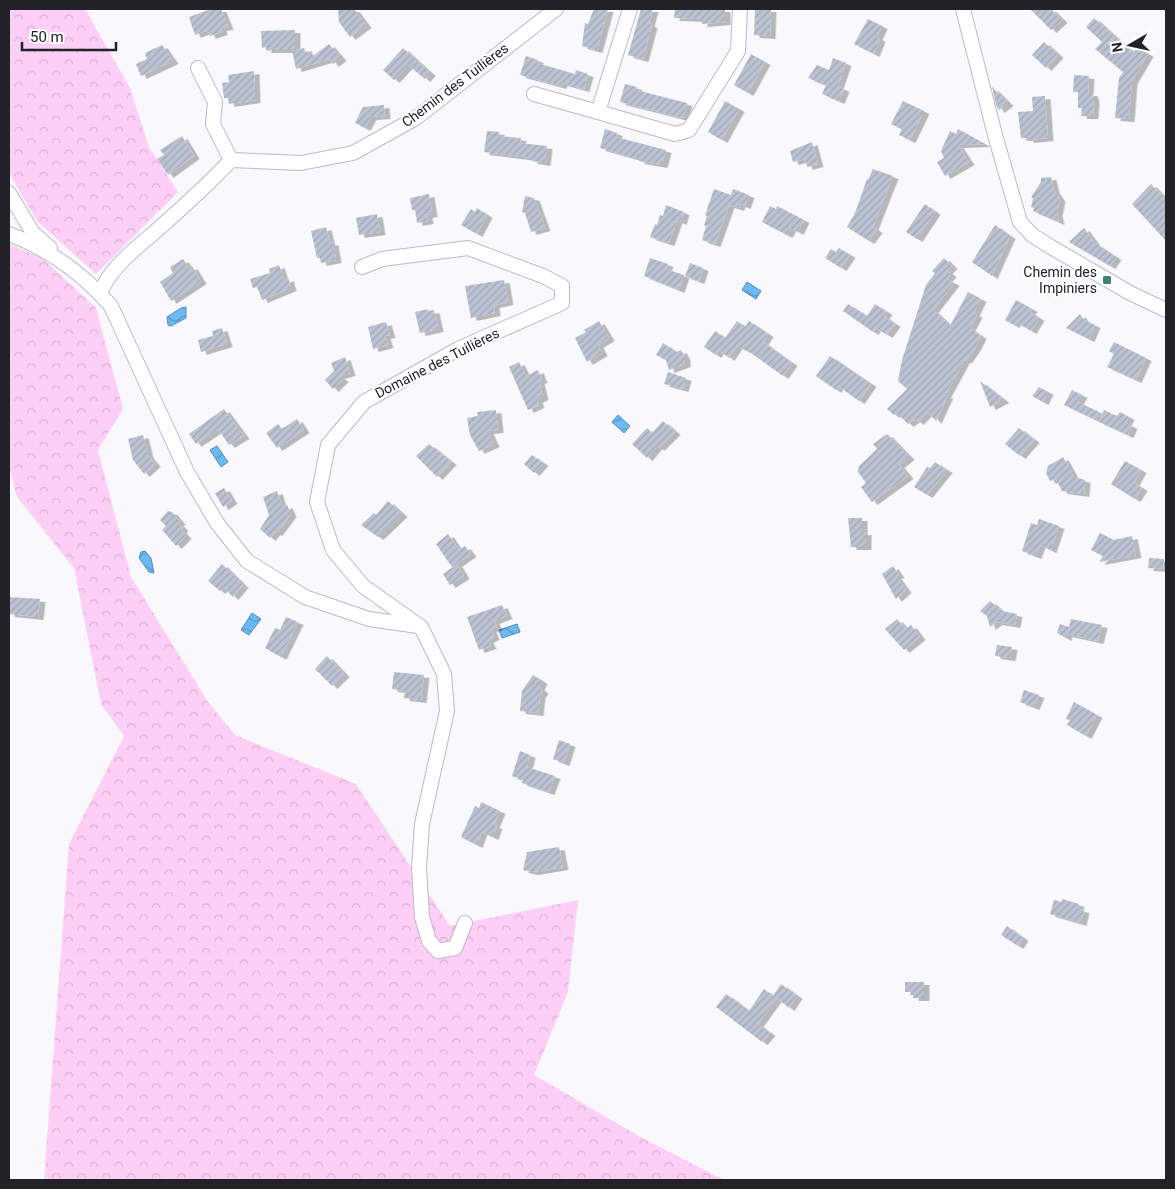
<svg xmlns="http://www.w3.org/2000/svg" width="1175" height="1189" viewBox="0 0 1175 1189" font-family="Roboto,sans-serif">
<style>
.forest{fill:url(#forest-crowns)}
.water{fill:url(#water-waves);stroke:#558cb8}
.building{fill:url(#building-hatch);filter:url(#shadow)}
.lines{fill:none;stroke-linecap:round;stroke-linejoin:round}
.minor-casing{stroke:#babaca;stroke-width:16}
.minor{stroke:#fff;stroke-width:14}
.poi-dot{fill:#418273;stroke:#fff;stroke-width:2}
.labels{text-anchor:middle;stroke-width:4.5;stroke-linejoin:round;paint-order:stroke}
.street-label{font-size:14px;fill:#222228;stroke:#fff}
.poi-label{font-size:14px;fill:#222228;stroke:#fff;text-anchor:end}
</style>
<defs>
<pattern id="forest-crowns" width="20" height="18" patternUnits="userSpaceOnUse" patternTransform="scale(1.25)"><rect width="20" height="18" fill="#fdcef6"/><path d="M2 6a3 3 0 1 1 6 0M12 15a3 3 0 1 1 6 0" fill="none" stroke="#d9b1d3"/></pattern>
<pattern id="water-waves" width="16" height="10" patternUnits="userSpaceOnUse" patternTransform="scale(1.25)"><rect width="16" height="10" fill="#6bbaf5"/><path d="M0 5q4-4 8 0t8 0" fill="none" stroke="#5897c6"/></pattern>
<pattern id="building-hatch" width="6" height="6" patternUnits="userSpaceOnUse" patternTransform="scale(1.25)"><rect width="6" height="6" fill="#bbc2d2"/><path d="M-1 1l2-2M0 6l6-6M5 7l2-2" fill="none" stroke="#a0a6b4"/></pattern>
<filter id="shadow"><feDropShadow dx="5.5" dy="3" stdDeviation="0" flood-color="#0004"/></filter>
</defs>
<rect width="100%" height="100%" fill="#f9f9fd"/>
<path class="forest" d="M9,9h76l45,79 19,59 29,45 -82,82 -59,-53 -28,-48z
M9,244l33,14 54,50 27,101 -25,41 33,127 77,125 27,33 121,49 94,142 128,-26 -10,92 -34,83 110,64 80,41h-680l25,-336 55,-108 -23,-32 -27,-136 -57,-71 -8,-30z"/>
<path class="water" d="M747,282l14,9 -5,8 -14,-9z
M186,307v11l-15,8 -3,-1 -1,-8 14,-9z
M618,415l12,11 -6,7 -12,-11z
M217,446l11,16 -7,5 -11,-17z
M145,551l6,7 3,15 -5,-1 -10,-14 2,-6z
M252,613l9,6 -12,16 -8,-5z
M517,624l3,8 -18,6 -3,-8z"/>
<path class="building" d="M211,9h10l7,18 -7,1 1,4 -12,4 -2,-6 -13,5 -6,-18z
M338,9h16l12,16 -16,12 -11,-15z
M594,9h14l-11,41 -15,-4 3,-23 3,1z
M641,9h12l-4,15 3,1 -9,34 -15,-4z
M675,9h50v13l-23,2v-5l-28,-1z
M755,9h16l-1,27 -16,-1z
M1030,9h21l11,11 -11,10z
M1094,18l39,35 4,-6 11,7 -16,27 -3,38 -14,-1 4,-40 4,-6 -28,-23 7,-7 -16,-15z
M868,19l14,7 -5,11 3,2 -6,15 -20,-10z
M295,30v20h-29v-3l-4,1 -1,-17z
M1044,42l14,13 -12,13 -14,-13z
M329,44l12,14 -8,6 -3,-5 -34,10 -4,-18 12,-3 2,5 6,-2 1,5z
M162,45l11,16 -32,15 -5,-12 11,-5 -2,-6z
M403,48l27,25 -5,6 -17,-14 -14,15 -11,-10z
M751,54l14,8 -17,31 -14,-8z
M526,56l12,4 -1,3 38,11 1,-4 12,4 -4,15 -22,-6 -1,3 -41,-11z
M833,58l13,5 -8,23 6,3 -5,12 -17,-7 4,-9 -18,-7 9,-13 12,5z
M254,71l1,29 -26,4 -1,-6h-4l-2,-15 7,-1 -1,-7z
M1074,75l15,1 -1,17h4l2,6 -1,17h-12l1,-8h-4v-16h-5z
M625,84l12,3 -1,3 51,13 -4,15 -63,-16z
M992,87l16,16 -9,7 -3,-5z
M1045,96l3,42 -20,2v-2h-7l-3,-26 15,-1 -1,-14z
M725,101l14,8 -17,31 -14,-8z
M903,101l21,10 -14,29 -11,-5 3,-6 -11,-5z
M384,105l1,11 -14,1 -6,11 -10,-5 8,-16z
M605,129l12,4 -1,4 50,13 -4,15 -23,-4v-2l-39,-11z
M958,129l27,15 -27,1 11,17 -24,14 -8,-14 7,-4 -3,-7 9,-20 6,3z
M487,131l12,1v4l22,2 -1,5 27,3 -2,17 -13,-2v-3l-48,-6z
M182,136l12,20 -26,19 -11,-16 7,-4 -4,-5z
M812,142l6,22 -11,3 -2,-8 -12,3 -3,-11z
M873,169l20,7 -20,51 4,3 -8,11 -22,-14 8,-14 12,-34 1,1z
M1051,177l3,13 6,9 -3,14 2,9 -26,-11 1,-3 -3,-1 2,-9 -2,-1 10,-15v-4z
M1151,184l15,16v41l-34,-37z
M714,189l17,6 2,-6 16,6 -4,11 -5,-2 -1,4 -10,-3 -14,39 -13,-4 4,-14 -2,-1 3,-9 -2,-1z
M429,194l3,20 -5,1 1,6 -11,2 -2,-13h-3l-2,-12z
M525,196l9,2 11,30 -14,4 -6,-19 -3,-1z
M925,204l10,8 -18,27 -11,-7z
M666,205l18,7 -3,10 -4,-2 -8,23 -19,-6 5,-13 2,1 3,-10 3,1z
M770,206l6,3 1,-3 27,14 -6,12 -7,-4 -4,7 -25,-13z
M477,208l10,7 -10,19 -16,-9 10,-16 4,3z
M377,214l3,18 -21,3 -3,-17z
M995,225l15,11 -18,40 -20,-14z
M326,227l4,16 3,-1 3,18 -15,3 -1,-5h-3l-6,-27z
M1084,228l11,15 21,14 -6,9 -41,-24z
M839,248l11,7 -9,13 -16,-10 6,-9 5,3z
M650,258l18,6 -2,5 18,6 -5,15 -35,-14z
M944,258l8,8 -5,5 4,3 -4,5 7,4 -21,27 17,16 18,-34 13,7 -7,14 3,2 -7,13 11,8 -6,12 -9,13 -1,-2 -20,37 3,-1 -12,26 -8,-9 -10,10 -3,-3 -7,5 -11,-11 -3,2 -7,-6 20,-20 -9,-8 4,-21 24,-75 9,-12 -3,-2z
M183,259l6,9 3,-2 9,15 -30,20 -11,-19 13,-9 -3,-6z
M690,263l13,5 -4,13 -14,-5z
M279,265l5,15 4,-2 3,10 -29,12 -5,-13 -4,1 -3,-9 20,-6 -1,-4z
M504,280l4,22 -14,3 1,8 -24,5 -6,-32z
M1016,300l16,9 -2,3 9,6 -8,13 -15,-9 -2,3 -9,-5z
M848,304l19,12 8,-12 12,8 -3,4 11,8 -8,11 -11,-7 -3,4 -30,-21z
M428,309v2l6,-1 4,19 -18,4 -5,-21z
M1080,314l4,6 11,5 -6,14 -23,-11z
M599,321l10,17 -11,7 4,8 -15,9 -12,-24 11,-6 -2,-2z
M737,321l8,6 4,-6 19,13 -5,8 29,21 -9,13 -32,-23 -14,-7 -8,12 -10,-8 -3,5 -12,-8 11,-16 10,7z
M386,322l4,13 -5,1 3,9 -15,4 -5,-22z
M222,328l5,16 -26,8 -3,-12 15,-4 -1,-5z
M1114,342l32,16 -10,22 -29,-13 7,-13 -5,-3z
M663,343l13,9 5,-2 4,7v7l-16,6 -3,-10 -10,-5z
M830,356l41,28 -12,17 -21,-15 -2,4 -20,-14z
M345,357l5,16 -11,3 4,3 -10,10 -8,-9 9,-9 -3,-8z
M519,362l7,14 12,-6 4,10 -3,1 4,16 -6,3 2,5 -11,5 -19,-43z
M668,372l18,6 -3,11 -19,-5z
M980,381l24,19 -14,7z
M1039,387l9,5 -5,10 -11,-6z
M1072,390l10,5 -4,7 21,10 -3,8 -32,-15z
M224,409l20,27 -15,9 -11,-16 -22,15 -7,-10z
M496,410l2,20 -10,1 6,13 -15,7 -9,-16 -3,-17 11,-2 -1,-4z
M1104,410l13,6 3,-4 9,5 -3,6 6,3 -4,9 -29,-13z
M297,419l7,11 -27,18 -11,-15 12,-9 4,5z
M663,421l12,11 -16,16 -2,-2 -10,12 -15,-14 15,-16 5,5z
M1019,428l15,12 -14,16 -15,-12z
M887,434l22,23 -10,8 9,11 -36,26 -11,-15 5,-4 -8,-11 1,-6 18,-17 -4,-5z
M143,435l5,20 7,9 -11,10 -11,-14 -5,-21z
M429,444l22,18 -14,15 -21,-21z
M532,455l11,8 -9,10 -10,-9z
M1063,457l11,20 11,3 -1,14 -22,-3 -6,-12 -6,2 -4,-8 2,-7z
M1125,461l16,9 -7,13 8,5 -7,11 -24,-15z
M935,462l12,8 -20,25 -13,-8 13,-20 3,1z
M224,488l8,13 -9,6 -8,-14z
M277,491l5,16 5,-2 4,9 -14,19 -2,-1 -5,6 -10,-9 9,-14 -6,-18z
M388,501l14,13 -24,23 -17,-12 13,-12 2,2z
M168,511l4,1 8,10 -2,1 5,5 -2,2 5,6 -10,10 -14,-16 4,-4 -6,-6z
M848,518h14v14h4v15h-15z
M1039,519l20,7 -8,24 -11,-5 -4,11 -14,-5 9,-28 6,2z
M1100,533l14,7 18,-4 4,19 -37,7 4,-6 -12,-6z
M448,534l11,16 6,-4 6,8 -19,13 -16,-23z
M1149,558l15,1 -1,10 -15,-1z
M222,564l21,21 -10,12 -10,-10 -3,4 -12,-10z
M457,564l7,12 -14,9 -7,-11z
M893,566l6,9 -3,1 10,14 -10,9 -14,-25z
M9,597l31,2 -2,18 -29,-3z
M990,601l12,10 15,3 -2,11 -18,-3 -7,5 -3,-11 -7,-5z
M502,605l5,11 -13,5 3,6 -6,2 3,8 -6,3 3,6 -12,4 -12,-33z
M286,617l12,5 -17,35 -16,-9 10,-20 5,2z
M897,619l9,10 5,-4 9,12 -16,13 -19,-21z
M1071,619l31,6 -4,16 -31,-7 -1,4 -9,-5 3,-9 9,3z
M997,645l15,2 -2,11 -15,-2z
M327,656l17,18 -12,12 -17,-17z
M394,672l30,3 -3,25 -17,-2 1,-7 -13,-2z
M533,675l9,6 -3,6 4,4 -3,4 -2,18 -18,-2 2,-20z
M1024,690l15,5 -5,12 -14,-5z
M1074,702l23,13 -11,21 -19,-11 3,-5 -4,-1z
M559,740l11,4 -6,19 -11,-4z
M520,751l10,4 -3,12 28,9 -6,16 -27,-9 1,-3 -11,-4z
M481,802l19,9 -6,14 3,1 -4,11 -11,-5 -5,13 -16,-8 14,-31 4,2z
M559,847l4,20 -30,5 -10,-2 4,-18z
M1062,899l17,5 -1,5 6,1 -3,13 -31,-9 4,-14 8,2z
M1007,926l16,12 -5,8 -17,-11z
M905,982h19v16h-11v-6h-8z
M781,984l16,12 -8,12 -12,-10 -19,26 12,9 -8,9 -46,-35 10,-13 23,17 15,-22 9,7z"/>
<g class="lines">
<defs>
<path id="minor" d="M630,9l-32,103 77,22 14,-4 49,-79 2,-42
M963,9l32,126 25,87 12,13 19,12 79,46 36,17
M198,68l17,34 -2,22 18,36
M534,94l64,18
M9,193l24,40 17,15
M9,234c40,15 74,40 102,72l76,166 30,51 30,38 58,36 64,22 49,7
M362,267l20,-8 86,-11 75,28 19,10v17l-104,46 -94,53 -36,43 -11,57 16,48 30,36 58,41 23,47 3,37 -25,113 -3,43 3,50 7,24 9,10 17,-3 10,-25
M100,293c11,-26 35,-44 56,-62 26,-23 52,-46 75,-71l70,3 52,-10 63,-35 140,-109"/>
</defs>
<use href="#minor" class="minor-casing"/>
<use href="#minor" class="minor"/>
</g>
<rect class="poi-dot" x="1102" y="275" width="10" height="10" rx="2.5"/>
<g class="labels">
<g class="street-label">
<text transform="translate(455 85) rotate(-37)" y="5">Chemin des Tuilières</text>
<text transform="translate(437 363) rotate(-27)" y="5">Domaine des Tuilières</text>
</g>
<g class="poi-label">
<text x="1097" y="277">Chemin des<tspan x="1097" dy="16">Impiniers</tspan></text>
</g>
</g>
<rect width="1175" height="1189" fill="none" stroke="#222228" stroke-width="20"/>
<g transform="translate(1130 45) rotate(261)" stroke="#ffffff" stroke-width="4" paint-order="stroke">
<path d="M0-4L9 19L0 12L-9 19Z" fill="#222228"/>
<text y="-8" font-size="14" font-weight="bold" text-anchor="middle" fill="#222228">N</text>
</g>
<path d="M22 42v8h94v-8" fill="none" stroke="#222228" stroke-width="2.5"/>
<text x="30" y="42" font-size="15" fill="#222228" stroke="#ffffff" stroke-width="4" paint-order="stroke">50 m</text>
</svg>
